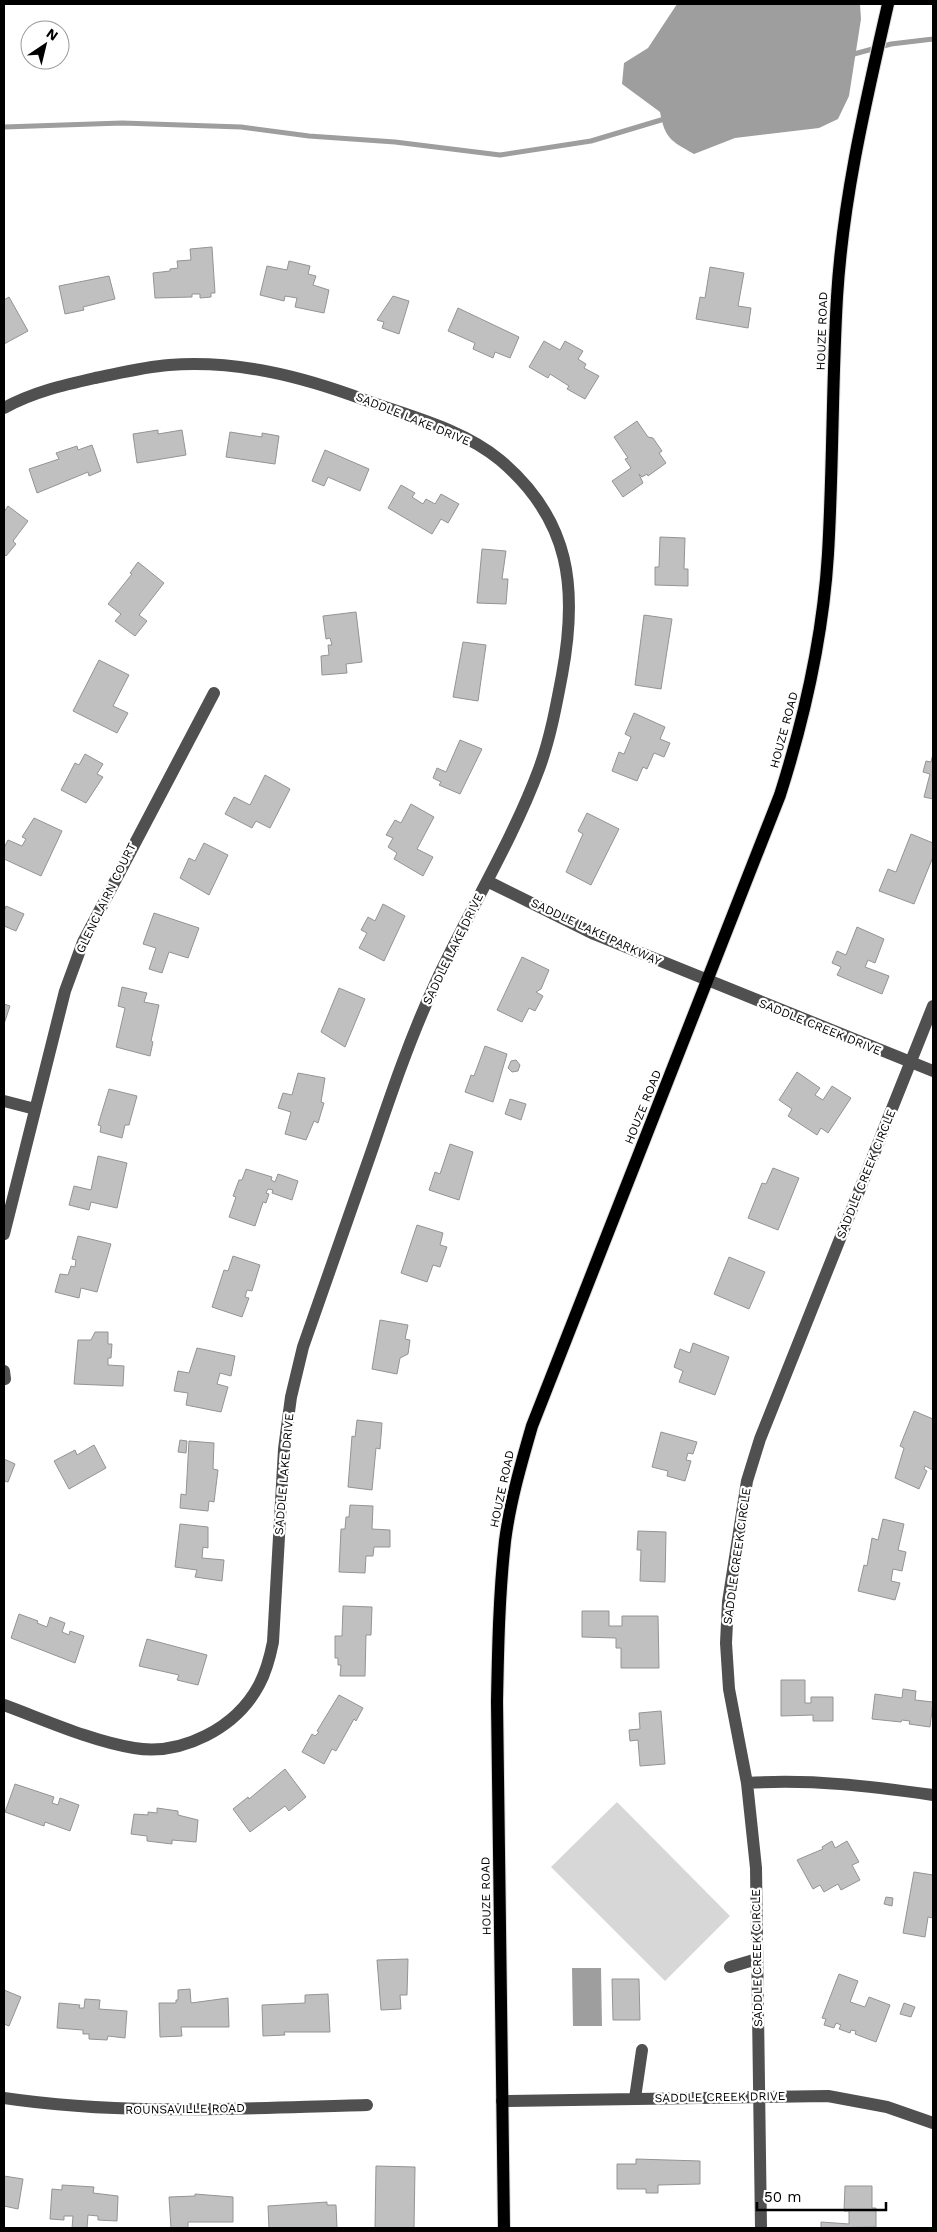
<svg xmlns="http://www.w3.org/2000/svg" width="937" height="2232" viewBox="0 0 937 2232" font-family="'Work Sans',sans-serif">
<style>
.green{fill:#d7d7d7}
.water{fill:#9e9e9e}
.lines{fill:none;stroke-linecap:round;stroke-linejoin:round}
.stream{stroke:#9e9e9e;stroke-width:5}
.building{fill:#c0c0c0;stroke:#949494}
.major-casing{stroke:#dbdbdb;stroke-width:14}
.minor{stroke:#505050;stroke-width:12}
.major{stroke:#000;stroke-width:12}
.labels{text-anchor:middle;stroke-width:4.5;stroke-linejoin:round;paint-order:stroke}
.street-label{font-size:12px;fill:#000;stroke:#fff}
</style>
<rect width="100%" height="100%" fill="#fff"/>
<path class="green" d="M617,1802l113,114 -65,65 -114,-114z"/>
<path class="water" d="M677,4h183l1,15 -12,77 -11,23 -19,9 -84,10 -41,16c-23,-13 -29,-15 -34,-42l-38,-28 2,-21 24,-15z
M572,1968h29l1,58h-29z"/>
<g class="lines">
<path class="stream" d="M854,54l37,-10 42,-5
M4,127l118,-4 119,4 68,9 86,6 105,13 91,-14 70,-21"/>
</g>
<path class="building" d="M212,247l3,46h-4v4l-11,1v-4h-8v3l-37,1 -2,-25 17,-2v-2l8,-1 -1,-7 14,-1 -1,-11z
M289,261l21,5 -2,8 8,2 -3,9 16,5 -5,23 -29,-6 2,-9 -12,-2 -1,5 -24,-6 7,-29 20,4z
M710,267l34,6 -6,33 13,2 -3,20 -52,-9 4,-22 5,1z
M109,276l6,23 -32,8 1,3 -19,4 -6,-28z
M393,296l16,5 -10,33 -17,-6 2,-6 -7,-2z
M9,297l19,34 -24,13v-44z
M458,308l61,29 -9,21 -15,-6 -2,6 -20,-9 2,-6 -27,-12z
M544,341l16,9 5,-9 18,10 -5,8 8,5 -2,4 15,8 -14,23 -18,-10 2,-3 -19,-12 -2,4 -19,-11z
M637,421l11,16 5,1 9,13 -3,2 7,10 -18,13 -1,-2 -5,3 -3,-3 4,9 -20,14 -11,-16 19,-13 -6,-9 3,-1 -14,-21z
M158,430v4l24,-4 4,25 -49,8 -4,-29z
M230,432l32,5v-4l17,3 -4,28 -49,-7z
M92,445l9,26 -12,5 -1,-4 -51,21 -8,-24 30,-10 -3,-6 21,-7 1,4z
M325,450l44,19 -9,22 -32,-14 -4,9 -12,-5z
M401,485l14,8 -3,4 11,7 3,-5 9,5 6,-10 18,10 -11,19 -7,-4 -9,15 -44,-26z
M8,506l20,15 -15,20 3,3 -10,12 -2,-2v-42z
M660,537l25,1 -1,31h4v17l-33,-1v-18h4z
M482,549l24,2 -4,28h6l-2,25 -29,-1z
M138,562l26,21 -25,32 8,6 -12,15 -20,-15 6,-7 -13,-10 24,-30 -2,-1z
M356,612l6,50 -16,2 1,9 -25,2 -1,-19 8,-1 -1,-10h4l-2,-7 -4,1 -3,-23z
M644,615l28,4 -11,70 -26,-4z
M463,642l23,3 -8,56 -25,-4z
M99,660l30,15 -16,31 15,7 -11,20 -44,-22z
M634,713l31,14 -5,12 10,4 -6,14 -10,-4 -7,16 -4,-2 -6,14 -25,-10 7,-19 5,2 7,-17 -6,-3z
M460,740l22,9 -22,45 -21,-9 2,-3 -8,-4 4,-10 9,4z
M85,754l18,10 -6,10 6,3 -17,26 -25,-13 14,-27 4,2z
M933,754v45l-9,-2 6,-23 -7,-2 3,-11 5,1z
M265,775l25,14 -20,39 -14,-7 -4,7 -27,-14 9,-17 16,8z
M411,804l23,13 -17,32 16,8 -10,19 -29,-17 3,-6 -9,-6 5,-9 -7,-3 9,-15 6,3z
M587,813l32,16 -28,56 -25,-13 17,-38 -5,-3z
M34,818l28,13 -21,45 -37,-17v-11l4,-8 14,6 4,-7 -4,-2z
M911,834l22,9v14l-19,47 -35,-13 9,-22 8,3z
M204,843l24,12 -19,40 -29,-17 9,-20 6,3z
M383,904l22,12 -21,45 -25,-13 8,-15 -6,-3 7,-13 7,4z
M6,906l18,8 -8,17 -12,-5v-14z
M154,913l45,15 -11,30 -19,-6 -7,21 -13,-4 7,-21 -13,-4z
M857,927l27,12 -9,24 -7,-3 -3,7 24,9 -7,18 -45,-19 4,-8 -9,-4 5,-12 9,4z
M522,957l27,13 -8,19 -5,3 7,4 -8,15 -6,-3 -7,14 -25,-12z
M122,987l25,6 -3,9 15,3 -8,36 2,1 -3,14 -34,-9 9,-39 -7,-2z
M339,988l26,11 -20,48 -24,-15z
M4,1004l6,2 -6,18z
M485,1046l22,8 -14,48 -28,-10 6,-17 3,1z
M516,1060l4,5 -2,6 -6,1 -4,-4 3,-7z
M797,1072l23,16 -5,7 8,5 9,-14 19,12 -23,35 -7,-5 -4,7 -29,-19 4,-7 -13,-9z
M298,1073l27,5 -4,24 3,1 -6,20 -4,-2 -8,19 -21,-6 6,-22 -13,-4 5,-15 9,2z
M109,1089l28,7 -8,29h-4l-3,13 -22,-6 1,-6 -3,-1z
M510,1099l16,5 -5,16 -16,-6z
M450,1144l23,8 -14,48 -30,-10 6,-18 5,2z
M98,1156l29,7 -10,45 -26,-6 -2,8 -20,-5 5,-19 17,4z
M773,1168l26,10 -21,52 -30,-12 14,-35 4,1z
M246,1169l26,8 -1,3 4,2 3,-8 20,7 -6,19 -20,-7 1,-3 -5,-1 -2,4 3,1 -3,9 -3,-1 -8,24 -26,-9 7,-20 -3,-1 6,-16h3z
M417,1225l26,8 -3,12 7,2 -7,20 -7,-2 -6,17 -26,-9z
M78,1236l33,8 -14,48 -16,-4 -2,10 -24,-6 5,-18 8,1 3,-9 4,1 1,-7 -4,-1z
M233,1256l27,9 -8,26 -5,-1 -2,7 4,1 -7,19 -30,-10 12,-37 4,1z
M729,1257l36,15 -16,37 -35,-15z
M380,1320l28,5 -3,14 5,1 -2,14 -8,4 -3,16 -25,-5z
M95,1332h13v12h4l-1,14h-3v7l16,1 -1,20 -49,-2 4,-44h13z
M693,1343l36,14 -14,38 -36,-13 4,-11 -9,-4 6,-18 10,4z
M197,1348l38,8 -4,20 -11,-3 -3,11 11,3 -7,25 -35,-7 2,-12 -14,-2 4,-20 11,2z
M914,1411l19,8v51l-8,-4 -1,3 3,2 -8,18 -24,-11 9,-30 -4,-2z
M357,1420l25,3 -2,26 -4,-1 -4,42 -24,-3 4,-51 3,1z
M661,1432l36,10 -4,12 -5,-1 -2,7 5,1 -6,20 -18,-5 1,-5 -16,-4z
M180,1440l7,1 -1,12 -8,-1z
M189,1441l25,2 -1,26 5,1 -4,32 -5,-1 -1,10 -28,-3 1,-14 5,1z
M94,1445l12,23 -37,21 -15,-28 21,-11 2,5z
M4,1459l11,5 -7,18 -4,-1z
M350,1505l23,1 -1,23 18,1v17h-16l-1,9h-7l-1,17 -26,-1 2,-43h4l1,-12h3z
M883,1519l21,5 -6,26 8,2 -4,19 -9,-2 -2,12 9,2 -5,17 -37,-9 6,-26 3,1 5,-28 6,2z
M180,1524l28,3v21l-5,-1 -1,11 22,2 -2,21 -27,-4 2,-7 -22,-3z
M638,1531l28,1 -1,50 -25,-1 1,-31h-4z
M343,1606l29,1 -1,28h-5l-1,41h-25l1,-11h-3v-7h-3v-22h7z
M582,1611h27v15h13v-10h36l1,52h-38v-20h-5v-10l-34,-1z
M19,1614l19,7 -1,2 10,4 3,-10 15,6 -3,9 7,3 1,-4 14,5 -9,27 -64,-25z
M147,1639l60,16 -9,30 -21,-5 2,-5 -40,-9z
M781,1680h24v23h6v-6h22v24h-20v-6l-32,1z
M903,1689l13,2 -1,9 18,2 -3,25 -21,-3 1,-3 -8,-1 -1,2 -29,-3 3,-25 27,4z
M339,1695l24,13 -7,13 -2,-2 -18,32 -4,-2 -8,15 -22,-12 10,-18 3,2 4,-4 -2,-1z
M661,1711l4,53 -25,2 -2,-26 -8,1 -1,-11 11,-1 -1,-16z
M285,1769l21,28 -17,14 -4,-5 -35,26 -17,-23 15,-12 1,2z
M15,1784l39,13 -2,6 6,2 2,-7 19,7 -9,26 -25,-9 -1,4 -39,-14z
M157,1808l21,3v4l20,5 -2,22 -24,-2v4l-25,-3v-5l-16,-2 3,-20 14,1v-3l9,1z
M832,1841l3,7 12,-7 12,21 -7,3 8,15 -19,10 -3,-6 -14,8 -4,-7 -7,4 -16,-29 26,-11 -1,-2z
M914,1872l19,3v43l-5,-1 -3,20 -22,-4z
M886,1897l7,1 -1,8 -8,-2z
M408,1959l-1,36h-7l1,14 -20,1 -4,-50z
M839,1974l19,7 -8,21 15,5 4,-10 21,8 -14,37 -21,-8 1,-3 -5,-1 -1,3 -11,-4 2,-4 -5,-2 -2,5 -10,-3 2,-6 -4,-1z
M612,1979h27l1,41h-27z
M190,1989l1,14 37,-5 1,29h-48l1,9 -22,1 -1,-34h17v-3h2v-10z
M4,1990l17,7 -12,29 -5,-2z
M328,1994l2,38h-46l1,3 -22,1 -1,-31 43,-2v-8z
M85,1999l15,1 -1,9 28,2 -2,27 -17,-2 -1,4 -18,-1v-5h-6v-4l-26,-2 2,-25 21,2 -1,3h5z
M904,2003l11,4 -4,10 -11,-3z
M636,2159l64,2v23l-42,1v8h-12v-4h-29v-25h19z
M376,2166l39,1 -1,61h-39z
M4,2176l19,3 -5,30 -14,-3z
M62,2185l32,2 -1,6 25,3 -1,25 -19,-1v-4l-10,-1 -1,13h-15l1,-12h-9v4l-14,-1 2,-30 10,1z
M845,2186h27v22h4v19l-55,1v-6l28,2v-13h-5z
M195,2194l38,3v25h-45v6h-17l-2,-31 26,-1z
M327,2202v3h9l1,23h-68l-1,-22z"/>
<g class="lines">
<defs>
<path id="major" d="M504,2228l-7,-526c1,-53 2,-107 8,-161 5,-39 16,-77 27,-115l248,-631c25,-79 43,-158 48,-241 5,-85 4,-171 9,-257 6,-100 29,-196 51,-293"/>
</defs>
<use href="#major" class="major-casing"/>
<path class="minor" d="M4,408c29,-16 60,-23 91,-30 25,-5 49,-11 74,-13 68,-5 132,11 196,35 44,16 98,29 135,60 71,60 78,129 62,215 -6,32 -12,64 -23,94 -28,75 -71,143 -104,215 -25,54 -44,110 -63,166 -23,66 -46,132 -69,197l-12,50 -7,52 -11,193c-3,15 -7,30 -14,43 -23,43 -77,71 -125,63 -43,-7 -89,-28 -130,-43
M487,881l107,53 339,137
M4,1101l31,8
M4,1234l61,-243 18,-49 131,-249
M4,1371l1,8
M747,1783c66,-4 122,3 186,12
M730,1967l27,-8
M4,2098c122,18 240,10 363,7
M635,2098l7,-48
M502,2101l326,-5 59,11 46,16
M761,2228l-5,-360 -9,-85 -18,-94 -3,-46 2,-41 19,-121 13,-42 173,-433"/>
<use href="#major" class="major"/>
</g>
<g class="labels">
<g class="street-label">
<text transform="translate(822 331) rotate(-88)" y="4">HOUZE ROAD</text>
<text transform="translate(413 419) rotate(22)" y="4">SADDLE LAKE DRIVE</text>
<text transform="translate(784 730) rotate(-75)" y="4">HOUZE ROAD</text>
<text transform="translate(106 898) rotate(-64)" y="4">GLENCLAIRN COURT</text>
<text transform="translate(596 932) rotate(25)" y="4">SADDLE LAKE PARKWAY</text>
<text transform="translate(453 949) rotate(-64)" y="4">SADDLE LAKE DRIVE</text>
<text transform="translate(820 1027) rotate(22)" y="4">SADDLE CREEK DRIVE</text>
<text transform="translate(643 1107) rotate(-68)" y="4">HOUZE ROAD</text>
<text transform="translate(866 1174) rotate(-68)" y="4">SADDLE CREEK CIRCLE</text>
<text transform="translate(284 1474) rotate(-85)" y="4">SADDLE LAKE DRIVE</text>
<text transform="translate(502 1489) rotate(-78)" y="4">HOUZE ROAD</text>
<text transform="translate(737 1556) rotate(-82)" y="4">SADDLE CREEK CIRCLE</text>
<text transform="translate(486 1896) rotate(-91)" y="4">HOUZE ROAD</text>
<text transform="translate(757 1958) rotate(-91)" y="4">SADDLE CREEK CIRCLE</text>
<text transform="translate(720 2097) rotate(-1)" y="4">SADDLE CREEK DRIVE</text>
<text transform="translate(185 2109) rotate(-1)" y="4">ROUNSAVILLE ROAD</text>
</g>
</g>
<rect width="937" height="2232" fill="none" stroke="#000000" stroke-width="10"/>
<g transform="translate(45 45) rotate(35)"><circle r="24" fill="#ffffff" stroke="#999999"/>
<path d="M0-4L9 19L0 12L-9 19Z" fill="#000000"/>
<text y="-8" font-size="14" font-weight="bold" text-anchor="middle" fill="#000000">N</text>
</g>
<path d="M757 2202v8h129v-8" fill="none" stroke="#000000" stroke-width="2.5"/>
<text x="764" y="2202" font-size="15" fill="#000000" stroke="#ffffff" stroke-width="4" paint-order="stroke">50 m</text>
</svg>
